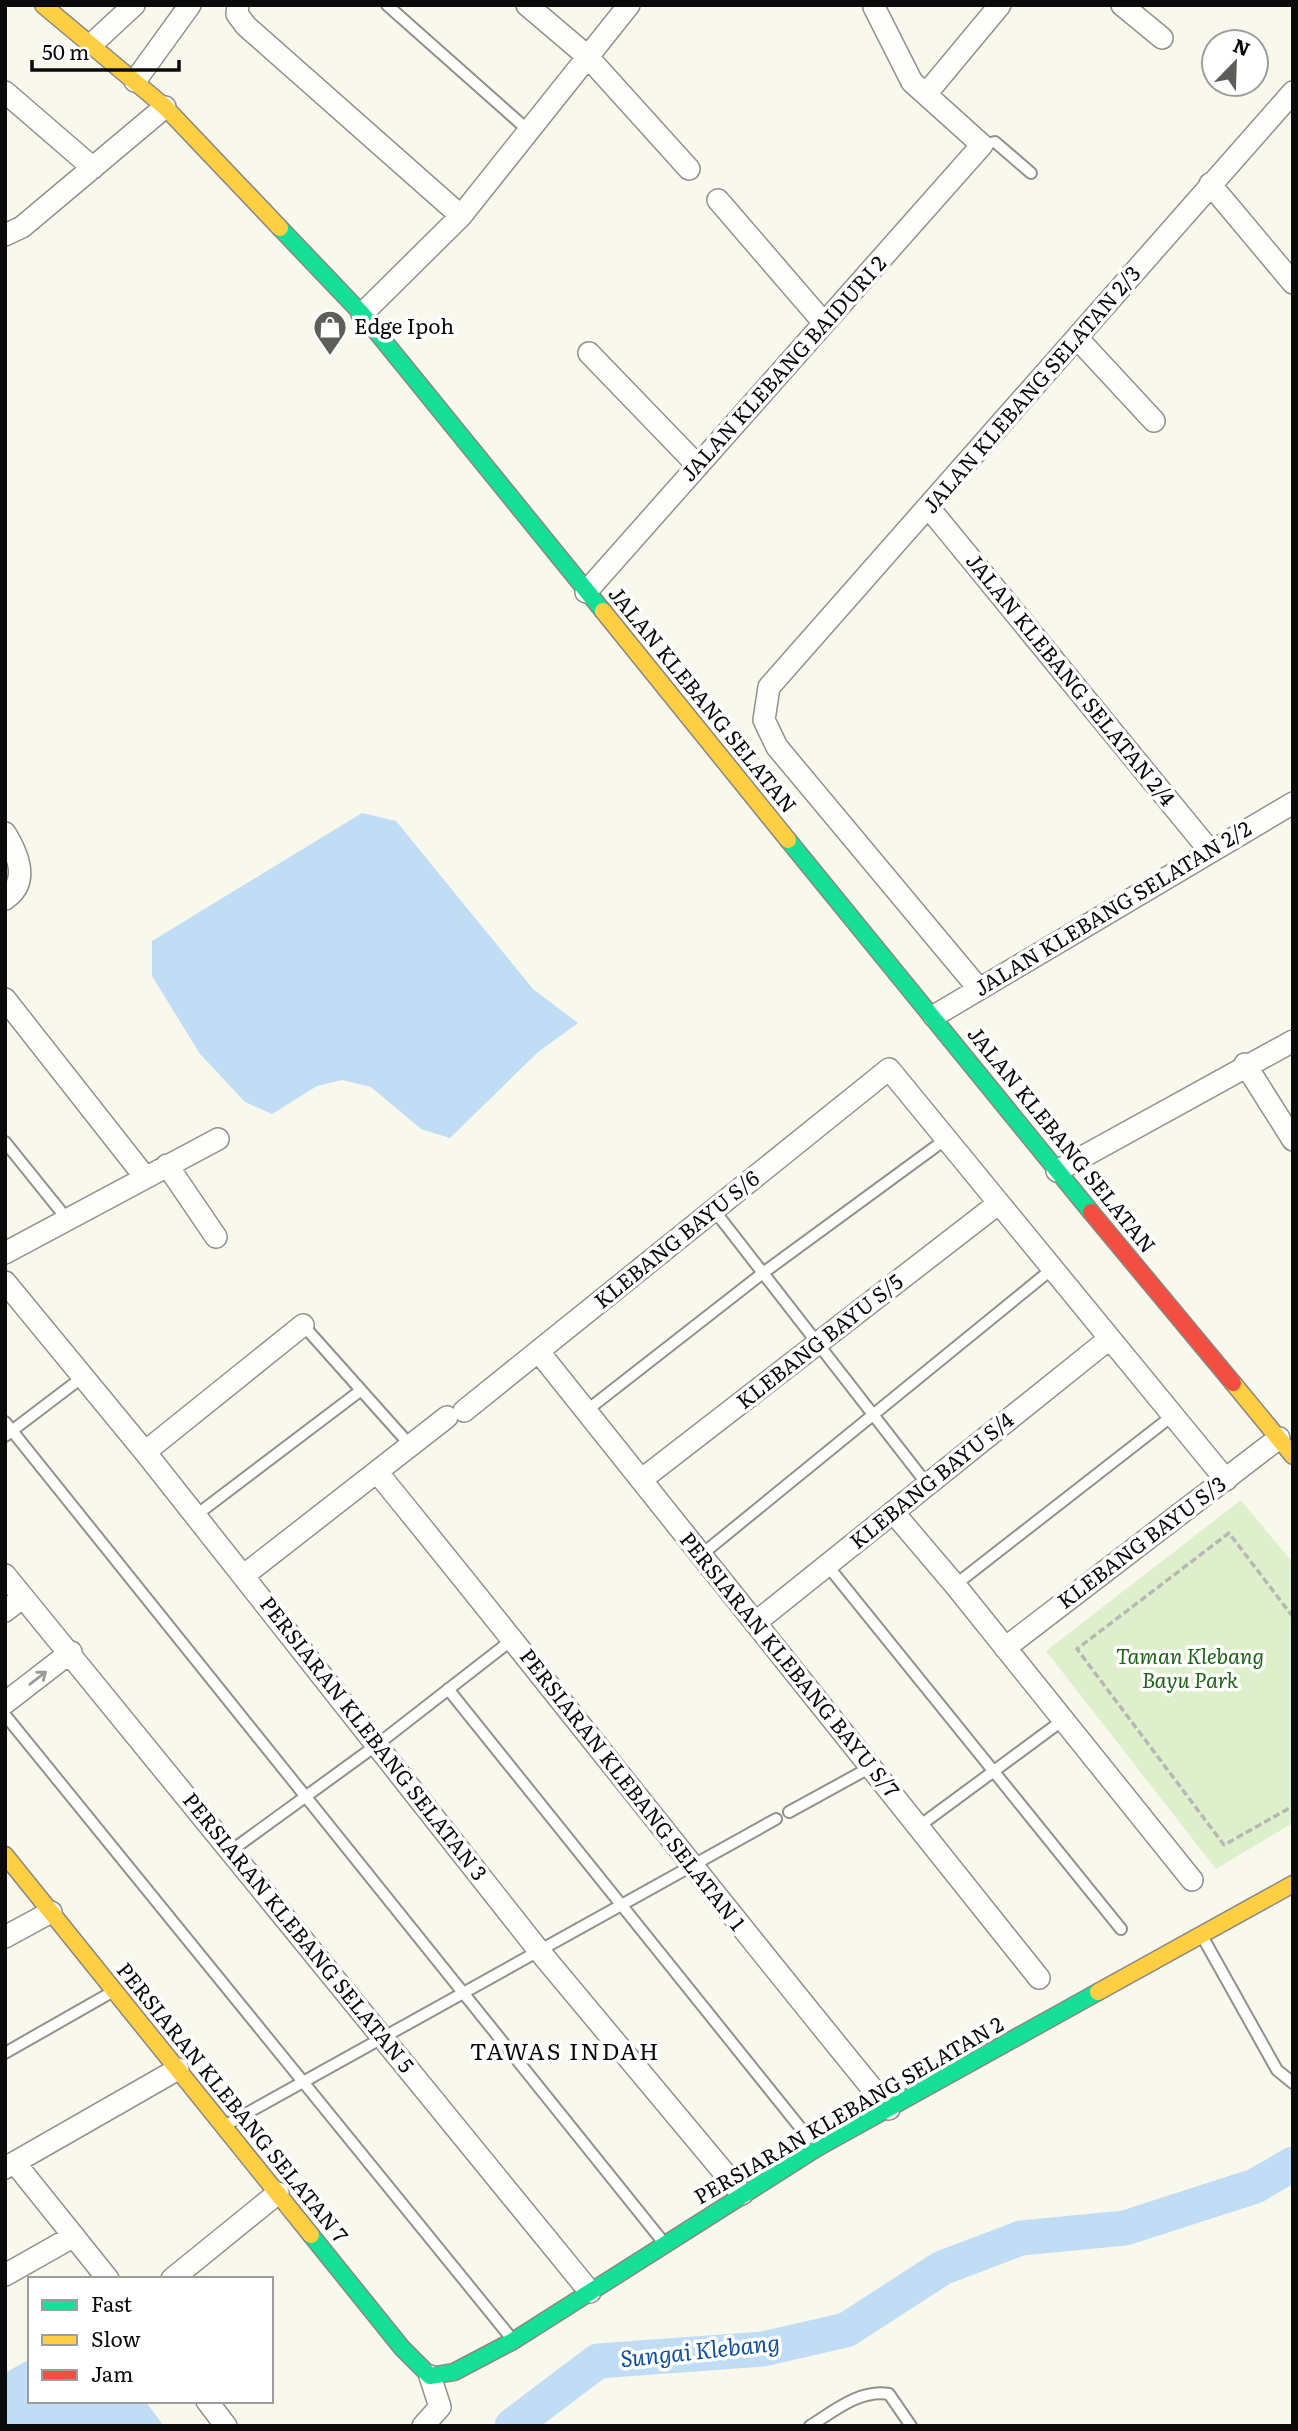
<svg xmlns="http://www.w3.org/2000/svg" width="1298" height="2431" viewBox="0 0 1298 2431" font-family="Literata,serif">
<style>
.green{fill:#def0cb}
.water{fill:#c1ddf5}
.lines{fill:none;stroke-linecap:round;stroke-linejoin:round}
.river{stroke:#c1ddf5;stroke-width:35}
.lane-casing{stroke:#92918c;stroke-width:14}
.street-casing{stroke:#92918c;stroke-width:24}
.fast-casing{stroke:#888883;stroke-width:19}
.slow-casing{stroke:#888883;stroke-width:19}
.jam-casing{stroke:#888883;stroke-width:19}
.path{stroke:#b7b7b5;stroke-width:3.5;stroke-dasharray:7 3.5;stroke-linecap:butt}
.lane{stroke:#fefefc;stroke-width:10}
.street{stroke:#fefefc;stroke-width:21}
.fast{stroke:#16e098;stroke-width:16}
.slow{stroke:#ffcf43;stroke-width:16}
.jam{stroke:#f24e42;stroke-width:16}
.oneway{stroke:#9c9c9b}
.labels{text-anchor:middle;stroke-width:7;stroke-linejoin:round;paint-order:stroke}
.poi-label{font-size:21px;fill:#0a0a0a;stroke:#fff;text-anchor:start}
.street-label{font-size:21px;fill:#0a0a0a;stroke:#fff}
.park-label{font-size:21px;font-style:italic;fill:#1f6319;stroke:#fff}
.neighbourhood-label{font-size:23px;letter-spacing:2px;fill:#0a0a0a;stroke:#fff}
.water-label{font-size:23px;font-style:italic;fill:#104f9f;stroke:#fff}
</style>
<rect width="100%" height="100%" fill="#f9f8ed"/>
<path class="green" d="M1241,1500l52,63v260l-77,46 -170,-218z"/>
<path class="water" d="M362,813l34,8 137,168 45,34 -41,30 -87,85 -29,-9 -50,-42 -29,-7 -25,6 -45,28 -27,-12 -45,-48 -48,-78v-35z
M30,2359v42h115l19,25h-159v-53z"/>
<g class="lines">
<path class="river" d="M512,2426l86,-65 165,-12 83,-19 96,-62 79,-30 104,-10 130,-42 38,-22"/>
<defs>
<path id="lane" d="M387,5l142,126
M982,145l13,-3 36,31
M5,1142l62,77
M714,1210l213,274
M303,1325l107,120
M586,1411l177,-138 183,-134
M5,1422l659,821
M5,1436l79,-60
M195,1516l165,-125
M701,1555l351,-286
M827,1565l294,364
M955,1585l217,-169
M448,1689l367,457
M5,1715l507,624
M789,1812l82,-45
M918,1827l145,-107
M232,1850l146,-106 135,-105
M1202,1936l75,134 16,13
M5,2053l107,-61
M224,2126l552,-307
M810,2426c24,-15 50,-37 79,-32l22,32"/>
<path id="street" d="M238,5l-1,9 9,12 215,190
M527,5l60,51 102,113
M1122,5l40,33
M92,44l42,-39
M135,81l55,-76
M5,92l88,76
M926,94l74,-89
M1210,184l83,99
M718,200l106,123
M5,235l17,-8 143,-120
M362,314l99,-98 168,-211
M1077,338l77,83
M589,353l109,113
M929,508l281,343
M586,592l396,-447 -70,-63 -38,-75
M5,833c13,21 25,49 0,66
M979,989l-202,-242 -13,-27 5,-33 524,-595
M5,999l140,178
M934,1016l359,-213
M1245,1064l48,76
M167,1165l49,72
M1057,1171l236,-130
M5,1253l213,-114
M5,1282l140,170 395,500 202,242
M539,1352l500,626
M464,1411l425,-342 337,411
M145,1452l158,-127
M377,1472c172,211 339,426 512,637
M641,1480l358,-277
M893,1512l62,73 237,295
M5,1575l585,717
M243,1576l204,-159
M5,1611l18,-14
M755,1623l354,-284
M1005,1648l274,-210
M5,1703l66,-51
M5,1937l46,-25
M15,2163l93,116
M5,2168l173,-99
M5,2275l69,-39
M172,2279l106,-86
M207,2401l19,25
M423,2426l17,-19 -10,-31"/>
<path id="fast" d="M280,228l82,86 241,297
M788,840l303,372
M311,2235l91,113 28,28 24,-4 59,-31 304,-193 281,-156"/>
<path id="slow" d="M43,5l122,102 115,121
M603,611l185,229
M1233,1383l60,73
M5,1855l306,380
M1098,1992l195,-108"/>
<path id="jam" d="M1091,1212l142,171"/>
</defs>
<use href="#lane" class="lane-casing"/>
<use href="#street" class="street-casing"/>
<use href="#fast" class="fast-casing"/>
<use href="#slow" class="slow-casing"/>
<use href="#jam" class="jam-casing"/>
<path class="path" d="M1293,1617l-64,-84 -152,116 147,196 69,-39"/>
<use href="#lane" class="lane"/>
<use href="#street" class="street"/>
<use href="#fast" class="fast"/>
<use href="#slow" class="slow"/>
<use href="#jam" class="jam"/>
</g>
<defs><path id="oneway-shaft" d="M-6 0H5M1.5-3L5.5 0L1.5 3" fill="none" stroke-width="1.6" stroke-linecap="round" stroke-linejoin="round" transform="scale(1.75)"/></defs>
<use class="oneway" href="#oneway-shaft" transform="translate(38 1678) rotate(-38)"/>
<defs>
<symbol id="shop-pin" viewBox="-11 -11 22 30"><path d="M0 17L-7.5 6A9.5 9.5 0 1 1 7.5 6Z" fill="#5e5d59" stroke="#fff"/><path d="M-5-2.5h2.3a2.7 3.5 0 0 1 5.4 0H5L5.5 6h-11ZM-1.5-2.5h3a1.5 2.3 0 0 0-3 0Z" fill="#fff"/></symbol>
</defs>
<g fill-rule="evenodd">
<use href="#shop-pin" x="311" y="308" width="38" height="52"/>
</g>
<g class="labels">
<g class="poi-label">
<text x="354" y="334">Edge Ipoh</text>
</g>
<g class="street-label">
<text transform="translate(784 369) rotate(-48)" y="7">JALAN KLEBANG BAIDURI 2</text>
<text transform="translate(1032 390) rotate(-49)" y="7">JALAN KLEBANG SELATAN 2/3</text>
<text transform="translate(1070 680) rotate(51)" y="7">JALAN KLEBANG SELATAN 2/4</text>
<text transform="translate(702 700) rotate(51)" y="7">JALAN KLEBANG SELATAN</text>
<text transform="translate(1113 909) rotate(-31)" y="7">JALAN KLEBANG SELATAN 2/2</text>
<text transform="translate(1061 1140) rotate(51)" y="7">JALAN KLEBANG SELATAN</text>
<text transform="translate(677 1240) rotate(-39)" y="7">KLEBANG BAYU S/6</text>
<text transform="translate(820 1342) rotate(-38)" y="7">KLEBANG BAYU S/5</text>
<text transform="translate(932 1481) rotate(-39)" y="7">KLEBANG BAYU S/4</text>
<text transform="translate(1142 1543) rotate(-37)" y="7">KLEBANG BAYU S/3</text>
<text transform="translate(789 1665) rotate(51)" y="7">PERSIARAN KLEBANG BAYU S/7</text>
<text transform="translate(373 1739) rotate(52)" y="7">PERSIARAN KLEBANG SELATAN 3</text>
<text transform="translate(632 1790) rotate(52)" y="7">PERSIARAN KLEBANG SELATAN 1</text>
<text transform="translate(298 1933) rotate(51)" y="7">PERSIARAN KLEBANG SELATAN 5</text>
<text transform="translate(232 2103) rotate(51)" y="7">PERSIARAN KLEBANG SELATAN 7</text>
<text transform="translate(849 2111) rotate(-30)" y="7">PERSIARAN KLEBANG SELATAN 2</text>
</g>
<g class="park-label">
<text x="1190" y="1664">Taman Klebang<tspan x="1190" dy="24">Bayu Park</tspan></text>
</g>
<g class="neighbourhood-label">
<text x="565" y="2060">TAWAS INDAH</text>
</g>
<g class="water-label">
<text transform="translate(700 2351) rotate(-6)" y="8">Sungai Klebang</text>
</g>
</g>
<rect width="1298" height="2431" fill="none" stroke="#0a0a0a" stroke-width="14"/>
<rect x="28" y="2277" width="245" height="126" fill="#ffffff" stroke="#9d9d9d" stroke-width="2"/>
<rect x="42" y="2300" width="35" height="10" fill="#16e098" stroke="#9d9d9d" stroke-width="2"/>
<text x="91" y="2312" font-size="21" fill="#0a0a0a">Fast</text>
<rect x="42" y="2335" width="35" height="10" fill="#ffcf43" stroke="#9d9d9d" stroke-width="2"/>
<text x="91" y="2347" font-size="21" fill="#0a0a0a">Slow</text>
<rect x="42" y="2370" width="35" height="10" fill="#f24e42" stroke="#9d9d9d" stroke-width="2"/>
<text x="91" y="2382" font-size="21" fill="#0a0a0a">Jam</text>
<g transform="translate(1235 63) rotate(23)"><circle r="33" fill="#ffffff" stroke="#9d9d9d" stroke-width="2"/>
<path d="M0-5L12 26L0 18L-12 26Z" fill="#5e5d59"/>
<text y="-10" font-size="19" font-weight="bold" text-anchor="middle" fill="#0a0a0a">N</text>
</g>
<path d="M32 60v10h147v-10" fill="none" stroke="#0a0a0a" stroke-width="3.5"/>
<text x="42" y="60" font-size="21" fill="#0a0a0a" stroke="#ffffff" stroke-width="5" paint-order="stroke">50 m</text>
</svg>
